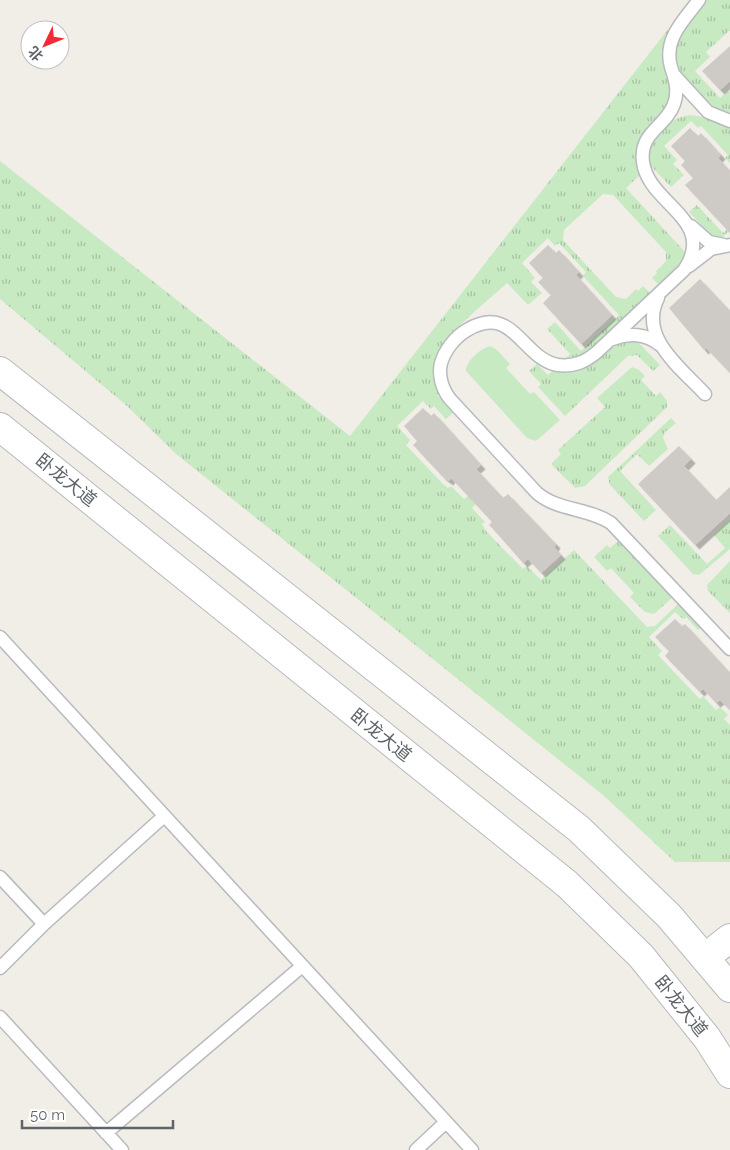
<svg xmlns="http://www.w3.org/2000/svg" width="730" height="1150" viewBox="0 0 730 1150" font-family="Raleway,'Noto Sans SC',sans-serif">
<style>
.grass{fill:url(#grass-tufts)}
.pitch{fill:#c8eac2}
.building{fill:#cecbc6;filter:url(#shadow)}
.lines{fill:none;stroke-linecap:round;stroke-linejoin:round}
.service-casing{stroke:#b7babe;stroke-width:15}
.tertiary-casing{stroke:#b7babe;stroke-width:30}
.secondary-casing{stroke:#b5bbbf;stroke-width:30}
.service{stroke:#fff;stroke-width:12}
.tertiary{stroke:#fff;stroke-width:28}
.secondary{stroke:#fff;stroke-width:28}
.labels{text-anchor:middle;stroke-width:4.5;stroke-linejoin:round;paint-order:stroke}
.street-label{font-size:18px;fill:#5e6468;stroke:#fff}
</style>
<defs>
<pattern id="grass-tufts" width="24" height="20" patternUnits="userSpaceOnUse" patternTransform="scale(1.25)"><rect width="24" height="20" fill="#c8eac2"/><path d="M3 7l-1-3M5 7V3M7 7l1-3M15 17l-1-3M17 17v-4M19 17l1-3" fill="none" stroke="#a6c1a1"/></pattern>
<filter id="shadow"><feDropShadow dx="4.5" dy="4.5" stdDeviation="0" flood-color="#0004"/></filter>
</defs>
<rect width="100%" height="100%" fill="#f1eee7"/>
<path class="grass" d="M707,0h23v30l-24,22 4,5 -15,14 25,27 8,-7 2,1v23c-26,-11 -67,-45 -52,-78 6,-13 20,-26 29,-37z
M669,28l-6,24 6,24 1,20 -6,13 -17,18 -9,17 -1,17 3,14 -14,13 60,65 -7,13 -20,19 -7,-7 5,-5 -1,-2 10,-10v-9l-53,-57 -10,-1 -39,36 -1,10 53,57 10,2 10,-10 2,2 5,-5 8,8c-21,19 -58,64 -86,65l5,-5 -23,-25 8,-7 26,29 38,-36 -36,-39 3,-4 -27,-29 -4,3 -7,-8 -26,25 13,15 -4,4 11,11 -14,12 -21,-22c-17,16 -66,54 -71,75 -2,10 2,24 3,35l-2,2 17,17 -8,7 -12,-13 -3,3 -8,-8 -26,25 13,14 -4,5 37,39 5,4 3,-2 13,13 4,-3 8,8 -4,4 13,14 -3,2 4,7 37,38 4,-3 14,14 33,-30 73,77 8,-1 24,-23 22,24 -3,3 -12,-13 -3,2 -8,-7 -26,25 13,14 -4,4 37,39 5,5 3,-3 13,14 4,-3 8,8 -4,4 6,6v137h-55l-72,-67 -427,-341 -49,-48 -127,-107v-138l350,275z
M690,115l12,2 28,10v36l-5,-5 3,-3 -27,-29 -3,2 -7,-7 -27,25 13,14 -4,4 11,11 -13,12 -21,-22c-6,-24 17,-47 40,-50z
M697,205l26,28 7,-6v3l-9,9 -11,-4 -21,-23z
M632,341l6,1 22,23 -7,6 -16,-16 -9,1 -63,60 -27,-29 3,-3 -12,-13 8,-7 11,11 5,-5c44,7 44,-25 79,-29z
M632,367l7,3 6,6 -4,4 15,16 4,-4 7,9v6l-82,79 -10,2 -24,-24 10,-10 -3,-4 47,-43 -8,-9z
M671,418l5,5 -11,9 -2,6 5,11 -19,17 -12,-12 -17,17 36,39 -12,11 -34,-36 -2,-8z
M730,520v29l-31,26 -6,-1 -35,-38 12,-11 37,39 18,-16 -11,-13z
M620,539l53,58 -19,17 -9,-2 -15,-15 4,-4 -23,-25 -4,3 -13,-14 13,-12 3,3z
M730,561v52l-22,-22 -1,-6z"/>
<path class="pitch" d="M490,346l6,3 14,15 -4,4 24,26 4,-2 26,28 -24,21 -9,-3 -61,-67c0,-10 14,-22 24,-25z"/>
<path class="building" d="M730,46v35l-10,9 -18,-19z
M690,128l8,8 3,-3 20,22 -3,3 12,13v62l-45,-48 8,-7 -12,-13 4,-4 -14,-15z
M548,245l8,8 3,-3 20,22 -3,3 36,40 -31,29 -38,-41 8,-8 -13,-13 5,-4 -14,-15z
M700,279l30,32v62l-24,-25 -2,2 -35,-42z
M423,408l8,8 3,-3 20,22 27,30 -5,4 27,29 5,-4 48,50 -2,3 7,8 -20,18 -13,-14 -5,4 -29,-33 -5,-5 3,-3 -23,-25 -18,-19 -2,3 -6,-4 -30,-32 4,-4 -13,-15z
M679,446l12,13 -7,7 32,34 14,-13v26l-35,32 -57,-61z
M675,619l7,7 3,-2 45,49v37l-10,-10 -4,3 -13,-14 -3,3 -5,-5 -30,-31 4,-5 -14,-14z"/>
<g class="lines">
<defs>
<path id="service" d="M699,0c-15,20 -36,39 -28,67 4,12 8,24 3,37 -8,23 -35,28 -31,58 5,42 75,58 41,108l-87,82c-12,10 -23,15 -39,13 -36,-6 -45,-63 -91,-35 -12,7 -22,20 -26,33 -3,12 1,26 9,36l87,94c21,18 52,15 74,30l119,126
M675,76l33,36 22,9
M691,226l18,16 15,3
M689,266l22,-17 19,-4
M658,298c-20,39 23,70 47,96
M613,339c16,-7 34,-5 47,6
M0,637l472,513
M0,877l44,47
M0,968l44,-44 119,-107
M0,1017l122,133
M106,1133l195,-166
M416,1150l30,-28"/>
<path id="tertiary" d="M706,957l24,-19"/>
<path id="secondary" d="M0,371l579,458 90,87 61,72
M0,427l567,457 74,72 66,82 23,36"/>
</defs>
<use href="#service" class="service-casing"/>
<use href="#tertiary" class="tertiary-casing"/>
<use href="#secondary" class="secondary-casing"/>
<use href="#service" class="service"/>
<use href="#tertiary" class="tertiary"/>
<use href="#secondary" class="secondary"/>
</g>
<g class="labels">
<g class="street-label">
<text transform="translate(66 480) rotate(39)" y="6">卧龙大道</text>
<text transform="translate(381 735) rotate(39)" y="6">卧龙大道</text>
<text transform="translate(681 1006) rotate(51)" y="6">卧龙大道</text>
</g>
</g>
<g transform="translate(45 45) rotate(227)"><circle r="24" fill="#ffffff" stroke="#bfc1c3"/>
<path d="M0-4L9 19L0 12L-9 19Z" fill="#f52937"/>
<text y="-8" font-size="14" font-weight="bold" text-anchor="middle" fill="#5e6468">北</text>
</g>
<path d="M22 1120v8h151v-8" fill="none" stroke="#5e6468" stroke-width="2.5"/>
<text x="30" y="1120" font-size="15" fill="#5e6468" stroke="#ffffff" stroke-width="4" paint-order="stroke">50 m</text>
</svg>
